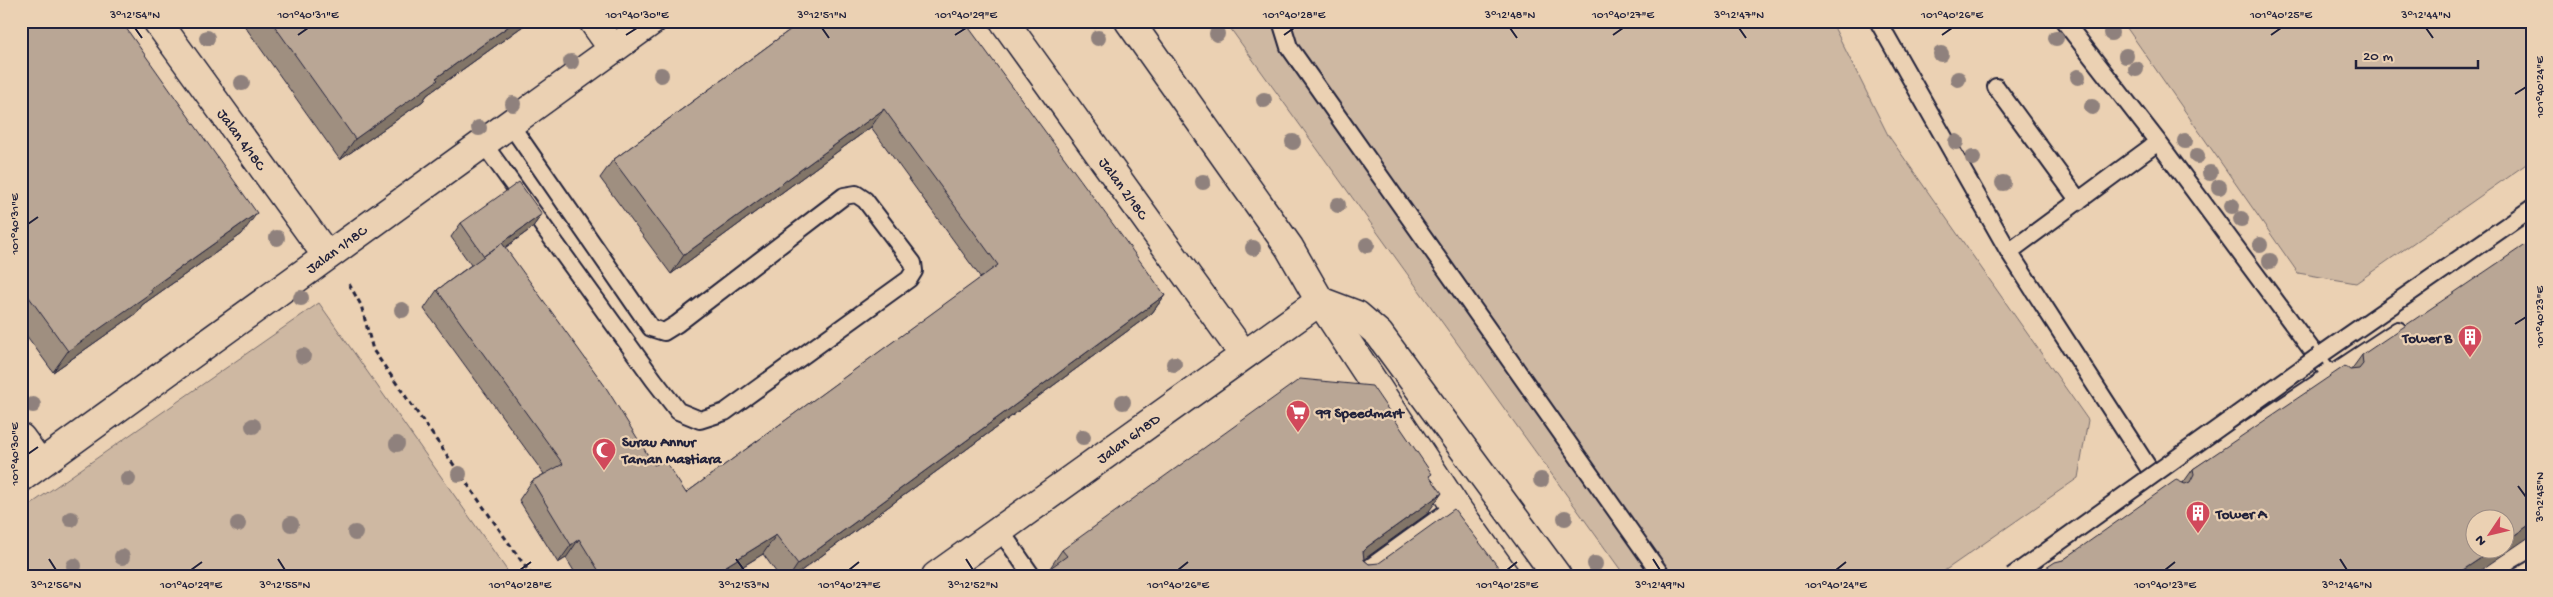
<svg xmlns="http://www.w3.org/2000/svg" width="2553" height="597" viewBox="0 0 2553 597" font-family="'Gochi Hand',sans-serif">
<style>
.green{fill:#ceb8a2;stroke:#786d6e}
.lines{fill:none;stroke-linecap:round;stroke-linejoin:round}
.lane-casing{stroke:#22223b;stroke-width:20}
.street-casing{stroke:#22223b;stroke-width:31}
.highway-casing{stroke:#22223b;stroke-width:31}
.path{stroke:#22223b;stroke-width:3;stroke-dasharray:5 4;stroke-linecap:butt}
.lane{stroke:#ebd1b3;stroke-width:16}
.street{stroke:#ebd1b3;stroke-width:28}
.highway{stroke:#ebd1b3;stroke-width:28}
.lane-bridge-casing{stroke:#22223b;stroke-width:20;stroke-linecap:butt}
.lane-bridge{stroke:#ebd1b3;stroke-width:16}
.tree{fill:#8f817d}
.wall{fill:#9f8f80;stroke:#22223b}
.shaded-wall{fill:#827468;stroke:#22223b}
.building{fill:#b9a695;stroke:#22223b}
.ticks{fill:none;stroke:#22223b;stroke-width:2}
.labels{text-anchor:middle;stroke-width:4.5;stroke-linejoin:round;paint-order:stroke}
.street-label{font-size:15px;fill:#22223b;stroke:#ebd1b3}
.poi-label{font-size:15px;font-weight:bold;fill:#22223b;stroke:#ebd1b3;text-anchor:start}
.neatline{fill:none;stroke:#22223b;stroke-width:2}
.ticks-label{font-size:12px;text-anchor:middle;fill:#22223b}
</style>
<rect width="100%" height="100%" fill="#ebd1b3"/>
<filter id="ink" filterUnits="userSpaceOnUse"><feTurbulence type="fractalNoise" baseFrequency=".02" numOctaves="2"/><feDisplacementMap in="SourceGraphic" scale="10" xChannelSelector="R" yChannelSelector="G"/><feConvolveMatrix kernelMatrix="1 2 1 2 8 2 1 2 1" color-interpolation-filters="sRGB"/></filter>
<g filter="url(#ink)">
<path class="green" d="M1225,21h606l57,114 200,285 -10,58 -141,98h-312z
M2122,21h410v139l-176,123 -58,-10z
M319,303l192,273h-490v-65z"/>
<g class="lines">
<defs>
<path id="lane" d="M1281,21l8,26 373,529
M1878,21l131,231 152,235
M2064,21l94,121 179,242
M1996,87l83,114
M483,143l171,237 24,31 22,9 25,-8 184,-133 5,-8 -1,-8 -48,-63 -9,-6 -12,2 -167,128 -13,8 -13,-4 -141,-204
M2009,252l149,-110
M2319,356l213,-148
M1000,530l32,46
M1358,576l97,-70
M2041,576l120,-89 237,-157
M2520,576l12,-7"/>
<path id="street" d="M157,21l170,235
M593,21l20,28
M1004,21l240,334
M1129,21l160,226 31,54 135,205 50,70
M21,438l19,26
M21,478l631,-457
M936,576l384,-275"/>
<path id="highway" d="M1320,301l37,14 22,19 178,242"/>
</defs>
<use href="#lane" class="lane-casing"/>
<use href="#street" class="street-casing"/>
<use href="#highway" class="highway-casing"/>
<path class="path" d="M349,284l12,21 12,45 159,226"/>
<use href="#lane" class="lane"/>
<use href="#street" class="street"/>
<use href="#highway" class="highway"/>
<defs>
<path id="lane-bridge" d="M2012,576l307,-220"/>
</defs>
<use href="#lane-bridge" class="lane-bridge-casing"/>
<use href="#lane-bridge" class="lane-bridge"/>
</g>
<g class="tree">
<circle cx="2111" cy="33" r="8"/>
<circle cx="1217" cy="34" r="8"/>
<circle cx="207" cy="38" r="8"/>
<circle cx="1098" cy="38" r="8"/>
<circle cx="2056" cy="38" r="8"/>
<circle cx="1941" cy="54" r="8"/>
<circle cx="2126" cy="56" r="8"/>
<circle cx="571" cy="62" r="8"/>
<circle cx="2136" cy="69" r="8"/>
<circle cx="661" cy="75" r="8"/>
<circle cx="2078" cy="77" r="8"/>
<circle cx="1958" cy="79" r="8"/>
<circle cx="242" cy="83" r="8"/>
<circle cx="1264" cy="100" r="8"/>
<circle cx="513" cy="104" r="8"/>
<circle cx="2092" cy="107" r="8"/>
<circle cx="479" cy="128" r="8"/>
<circle cx="2185" cy="141" r="8"/>
<circle cx="1293" cy="142" r="8"/>
<circle cx="1956" cy="142" r="8"/>
<circle cx="2197" cy="156" r="8"/>
<circle cx="1973" cy="158" r="8"/>
<circle cx="2210" cy="173" r="8"/>
<circle cx="1203" cy="182" r="8"/>
<circle cx="2003" cy="183" r="8"/>
<circle cx="2219" cy="187" r="8"/>
<circle cx="1338" cy="205" r="8"/>
<circle cx="2232" cy="206" r="8"/>
<circle cx="2241" cy="219" r="8"/>
<circle cx="277" cy="238" r="8"/>
<circle cx="1367" cy="245" r="8"/>
<circle cx="2260" cy="245" r="8"/>
<circle cx="1253" cy="248" r="8"/>
<circle cx="2270" cy="261" r="8"/>
<circle cx="301" cy="298" r="8"/>
<circle cx="402" cy="310" r="8"/>
<circle cx="303" cy="356" r="8"/>
<circle cx="1174" cy="364" r="8"/>
<circle cx="1123" cy="402" r="8"/>
<circle cx="33" cy="405" r="8"/>
<circle cx="253" cy="426" r="8"/>
<circle cx="1083" cy="437" r="8"/>
<circle cx="397" cy="444" r="8"/>
<circle cx="459" cy="474" r="8"/>
<circle cx="128" cy="479" r="8"/>
<circle cx="1541" cy="480" r="8"/>
<circle cx="1565" cy="518" r="8"/>
<circle cx="71" cy="519" r="8"/>
<circle cx="238" cy="524" r="8"/>
<circle cx="291" cy="524" r="8"/>
<circle cx="355" cy="533" r="8"/>
<circle cx="122" cy="557" r="8"/>
<circle cx="1595" cy="564" r="8"/>
<circle cx="74" cy="566" r="8"/>
</g>
<path class="wall" d="M21,21l221,213 -100,71 -5,8 -84,59 -32,-44z
M241,21h289l-103,74 -4,6 -83,59z
M802,21l363,274 -13,18 -358,263h-15l-16,-22 -36,22h-150l-11,-18 -8,5 -39,-63 13,-19 12,-7 -120,-165 13,-19 34,-25 -20,-28 10,-14 81,-9 -10,14 -27,20 149,217 32,28 295,-215 -110,-151 -200,147 -71,-96 13,-18z
M2362,355l110,221h-438l29,-16 120,-77 10,-14 158,-99z
M1430,477l-3,37 -63,45v1l5,4 136,12 -455,-8 12,-18z"/>
<path class="shaded-wall" d="M516,21h14l-103,74 -4,6 -83,59 15,-21 81,-61z
M884,109l-13,18 -200,147 13,-19z
M257,213l-15,21 -100,71 -5,8 -84,59 15,-21 82,-62z
M542,214l-10,14 -58,42 10,-14z
M1165,295l-13,18 -358,263h-4l8,-12z
M1442,493l-15,21 -75,54 15,-21z
M2532,523v12l-60,41h-18l39,-26h13v-9z
M776,535l-13,19 -36,22h-17z
M579,539l-13,19 -8,5 13,-18z
M2436,570l-5,6h-4z"/>
<path class="building" d="M21,21h100l136,192 -107,76 2,3 -84,59 -47,-65z
M271,21h245l-80,57 2,2 -83,59z
M802,21h162l201,274 -367,269 -22,-29 -66,41h-108l-23,-37 -8,6 -39,-64 31,-17 -126,-174 65,-47 103,143 49,79 11,-4 21,32 312,-228 -114,-156 -200,146 -71,-95z
M519,182l23,32 -58,42 -23,-33z
M2532,240v283l-26,18v-21h-30v30h17l-39,26h-15l-3,-6 -9,6h-393l21,-14 8,-2 113,-80 9,4 5,-2 4,-8 -1,-5 152,-103 5,4 9,-1 4,-5 -1,-9z
M1300,379l72,7 60,88 -3,2 13,17 -75,54 -4,4 1,9 5,4 10,-1 75,-54 51,67h-466l28,-20 -5,-6z"/>
</g>
<path class="ticks" d="M135,28l7,10M822,28l7,10M1510,28l7,10M1739,28l7,10M2426,28l7,10M298,35l10,-7M626,35l11,-7M955,35l11,-7M1284,35l10,-7M1613,35l10,-7M1942,35l10,-7M2271,35l10,-7M2515,94l11,-7M28,224l10,-7M2515,324l11,-7M28,454l10,-7M2518,486l8,11M49,559l7,11M278,559l7,11M736,559l8,11M966,559l7,11M1653,559l7,11M2340,559l7,11M191,570l11,-8M520,570l11,-8M849,570l10,-8M1178,570l10,-8M1507,570l10,-8M1836,570l10,-8M2165,570l10,-8"/>
<defs>
<symbol id="building-pin" viewBox="-11 -11 22 30"><path d="M0 17L-7.5 6A9.5 9.5 0 1 1 7.5 6Z" fill="#d1495b" stroke="#ebd1b3"/><path d="M-4-6H4V6H1V3H-1V6H-4ZM-2.5-4.3h1.7v1.8h-1.7ZM.8-4.3h1.7v1.8H.8ZM-2.5-1h1.7V.8h-1.7ZM.8-1h1.7V.8H.8Z" fill="#fff"/></symbol>
<symbol id="supermarket-pin" viewBox="-11 -11 22 30"><path d="M0 17L-7.5 6A9.5 9.5 0 1 1 7.5 6Z" fill="#d1495b" stroke="#ebd1b3"/><path d="M-6-5.5h2.5l.6 2H6L4.5 2H-2.5L-4.4-4H-6ZM-1.5 3.2a1.3 1.3 0 1 0 .1 0ZM3 3.2a1.3 1.3 0 1 0 .1 0Z" fill="#fff"/></symbol>
<symbol id="mosque-pin" viewBox="-11 -11 22 30"><path d="M0 17L-7.5 6A9.5 9.5 0 1 1 7.5 6Z" fill="#d1495b" stroke="#ebd1b3"/><path d="M3.5-4.9A6 6 0 1 0 3.5 4.9A5 5 0 1 1 3.5-4.9Z" fill="#fff"/></symbol>
</defs>
<g fill-rule="evenodd">
<use href="#building-pin" x="2456" y="323" width="28" height="38"/>
<use href="#supermarket-pin" x="1284" y="398" width="28" height="38"/>
<use href="#mosque-pin" x="590" y="436" width="28" height="38"/>
<use href="#building-pin" x="2184" y="499" width="28" height="38"/>
</g>
<g class="labels">
<g class="street-label">
<text transform="translate(242 139) rotate(54)" y="5">Jalan 4/18C</text>
<text transform="translate(1124 188) rotate(54)" y="5">Jalan 2/18C</text>
<text transform="translate(336 249) rotate(-36)" y="5">Jalan 1/18C</text>
<text transform="translate(1128 438) rotate(-36)" y="5">Jalan 6/18D</text>
</g>
<g class="poi-label">
<text x="2452" y="342" text-anchor="end">Tower B</text>
<text x="1316" y="417">99 Speedmart</text>
<text x="622" y="446">Surau Annur<tspan x="622" dy="17">Taman Mastiara</tspan></text>
<text x="2216" y="518">Tower A</text>
</g>
</g>
<rect width="2553" height="597" fill="none" stroke="#ebd1b3" stroke-width="55"/>
<g transform="translate(2490 534) rotate(235)"><circle r="24" fill="#ebd1b3" stroke="#9b8b83"/>
<path d="M0-4L9 19L0 12L-9 19Z" fill="#d1495b"/>
<text y="-8" font-size="14" font-weight="bold" text-anchor="middle" fill="#22223b">N</text>
</g>
<path d="M2356 60v8h122v-8" fill="none" stroke="#22223b" stroke-width="2.5"/>
<text x="2363" y="60" font-size="15" fill="#22223b" stroke="#ebd1b3" stroke-width="4" paint-order="stroke">20 m</text>
<rect x="28" y="28" width="2498" height="542" class="neatline"/>
<g class="ticks-label">
<text x="135" y="18">3°12'54"N</text>
<text x="308" y="18">101°40'31"E</text>
<text x="637" y="18">101°40'30"E</text>
<text x="822" y="18">3°12'51"N</text>
<text x="966" y="18">101°40'29"E</text>
<text x="1294" y="18">101°40'28"E</text>
<text x="1510" y="18">3°12'48"N</text>
<text x="1623" y="18">101°40'27"E</text>
<text x="1739" y="18">3°12'47"N</text>
<text x="1952" y="18">101°40'26"E</text>
<text x="2281" y="18">101°40'25"E</text>
<text x="2426" y="18">3°12'44"N</text>
<text transform="translate(2539 87) rotate(-90)" y="4">101°40'24"E</text>
<text transform="translate(14 224) rotate(-90)" y="4">101°40'31"E</text>
<text transform="translate(2539 317) rotate(-90)" y="4">101°40'23"E</text>
<text transform="translate(14 454) rotate(-90)" y="4">101°40'30"E</text>
<text transform="translate(2539 497) rotate(-90)" y="4">3°12'45"N</text>
<text x="56" y="588">3°12'56"N</text>
<text x="191" y="588">101°40'29"E</text>
<text x="285" y="588">3°12'55"N</text>
<text x="520" y="588">101°40'28"E</text>
<text x="744" y="588">3°12'53"N</text>
<text x="849" y="588">101°40'27"E</text>
<text x="973" y="588">3°12'52"N</text>
<text x="1178" y="588">101°40'26"E</text>
<text x="1507" y="588">101°40'25"E</text>
<text x="1660" y="588">3°12'49"N</text>
<text x="1836" y="588">101°40'24"E</text>
<text x="2165" y="588">101°40'23"E</text>
<text x="2347" y="588">3°12'46"N</text>
</g>
</svg>
